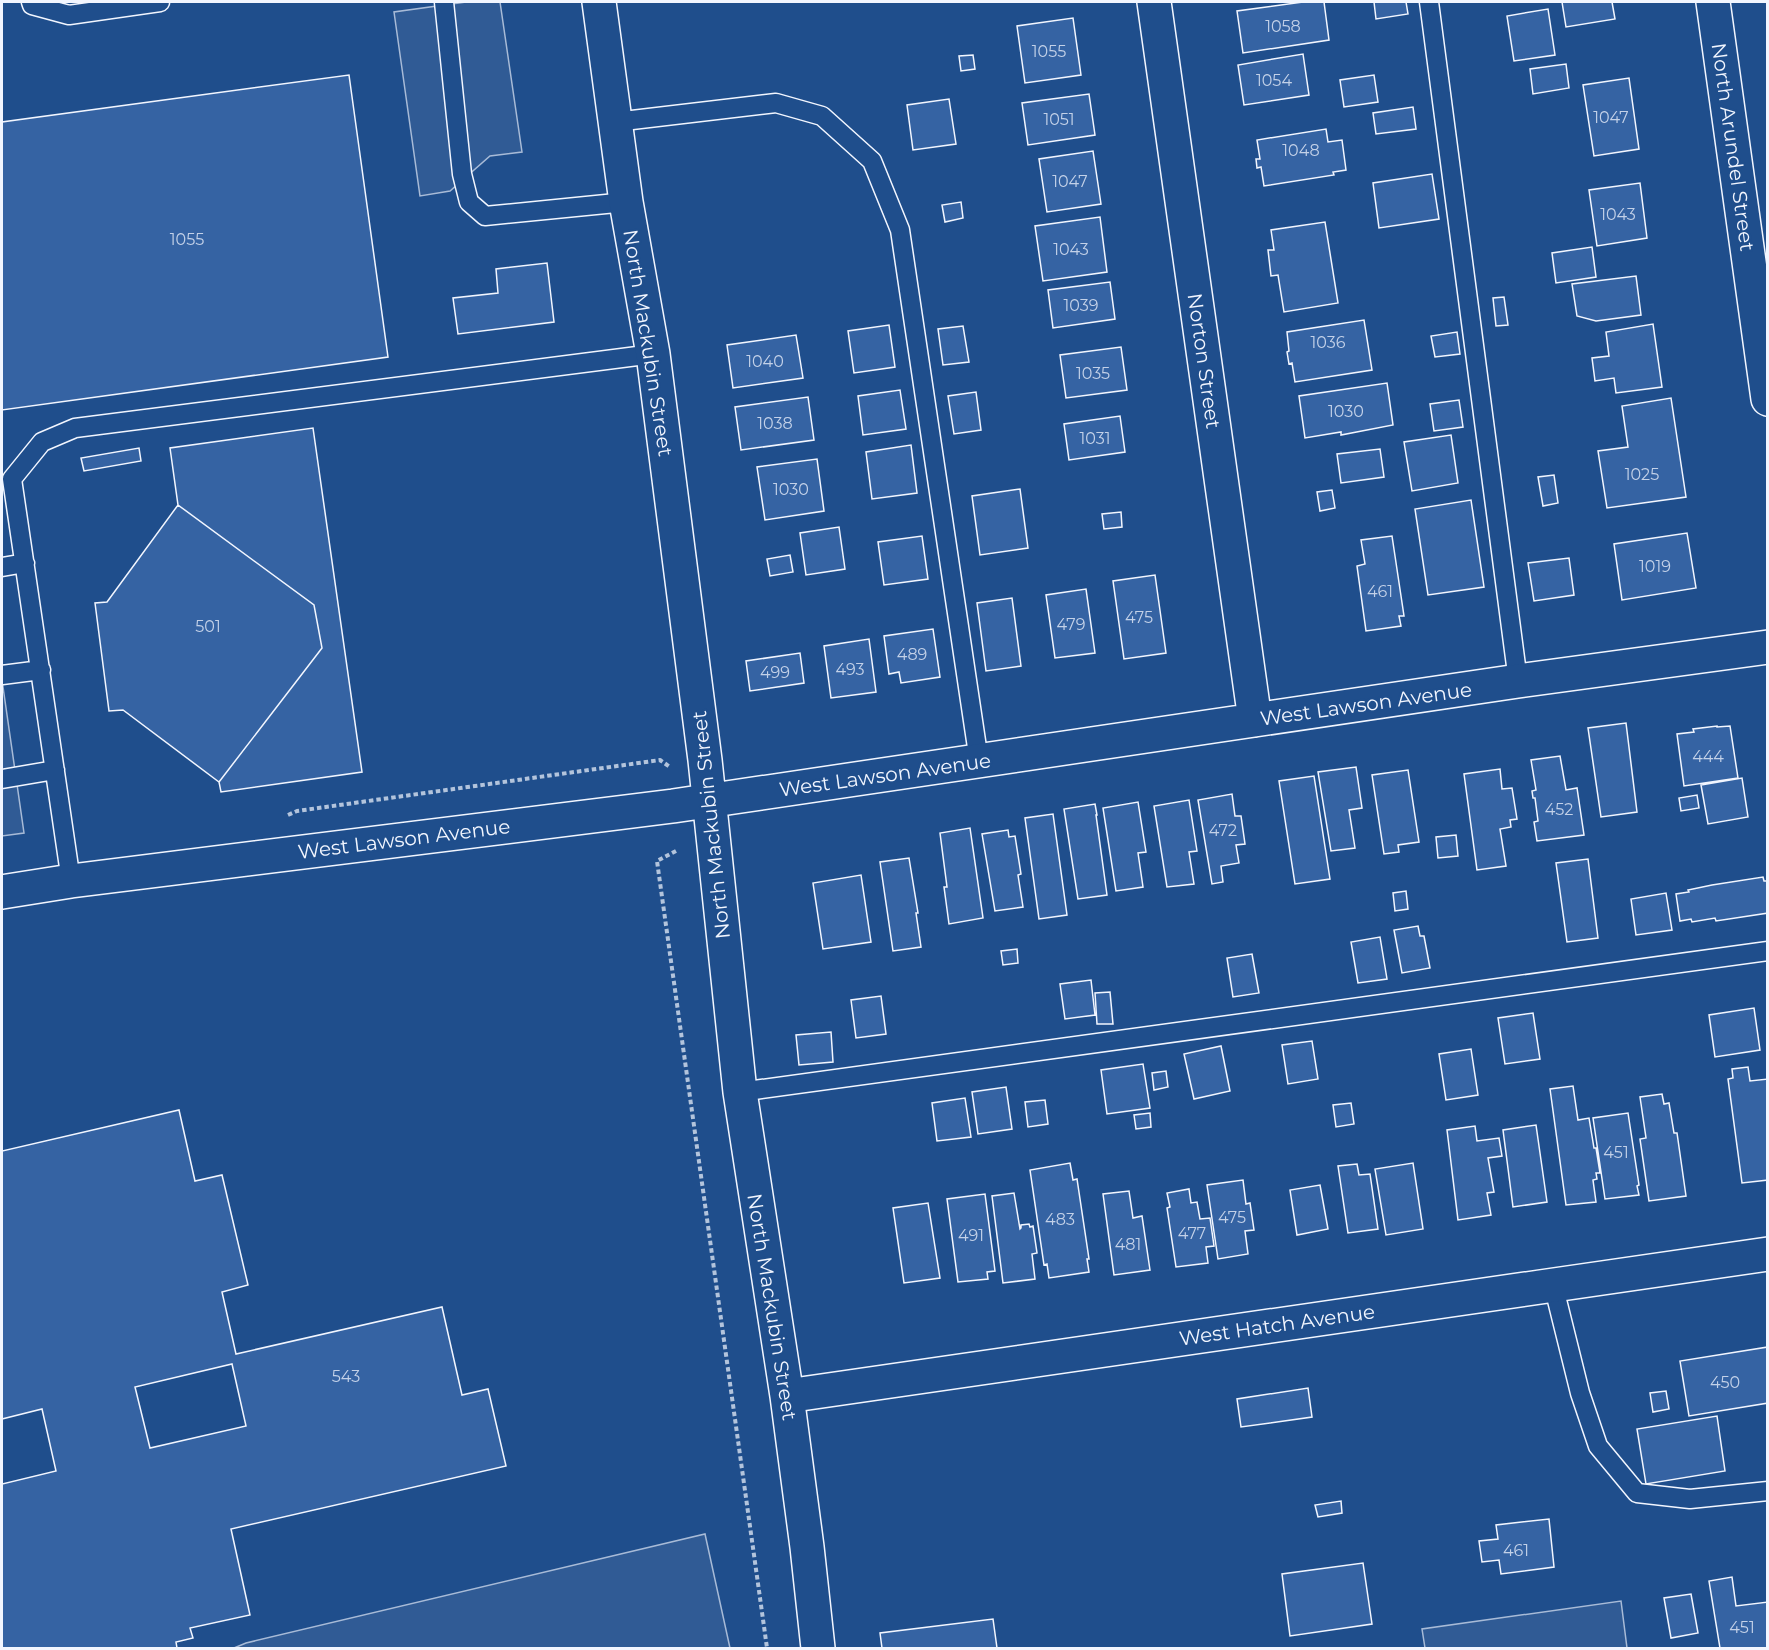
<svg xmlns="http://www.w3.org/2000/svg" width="1769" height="1650" viewBox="0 0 1769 1650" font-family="Montserrat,sans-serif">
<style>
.parking{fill:#305b95;stroke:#a8bbd7;stroke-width:1.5}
.building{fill:#3563a3;stroke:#f2f6ff;stroke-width:1.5;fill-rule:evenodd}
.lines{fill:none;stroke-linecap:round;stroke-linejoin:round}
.lane-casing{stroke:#f2f6ff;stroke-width:21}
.street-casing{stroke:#f2f6ff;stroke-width:36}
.path{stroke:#b3c4dc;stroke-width:4;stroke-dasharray:4.5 3;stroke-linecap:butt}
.lane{stroke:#1f4e8c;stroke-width:18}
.street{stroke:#1f4e8c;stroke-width:33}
.labels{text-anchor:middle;stroke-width:4.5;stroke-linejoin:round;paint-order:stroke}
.number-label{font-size:16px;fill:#c3d1e8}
.street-label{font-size:20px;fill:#f2f6ff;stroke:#1f4e8c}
</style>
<rect width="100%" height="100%" fill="#1f4e8c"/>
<path class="parking" d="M466,2h34l22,150 -32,4 -40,35 -30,5 -26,-184z
M2,680l22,153 -22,3z
M705,1534l25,114h-496l12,-5z
M1621,1601l6,47h-202l-3,-19z"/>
<path class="building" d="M1303,2h21l5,38 -86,13 -6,-42z
M1374,2h32l2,12 -32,5z
M1562,2h50l3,17 -49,8z
M1548,9l7,46 -41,6 -7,-45z
M1073,18l8,57 -56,8 -8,-57z
M1303,54l6,41 -65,10 -6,-40z
M973,55l2,14 -14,2 -2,-15z
M1566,64l3,24 -36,6 -3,-25z
M349,75l39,282 -386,53v-288z
M1374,75l4,27 -34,5 -4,-27z
M1629,78l10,71 -45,7 -11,-71z
M1089,94l6,41 -67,10 -6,-42z
M949,99l7,45 -43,6 -6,-45z
M1413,107l3,22 -40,5 -3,-21z
M1326,129l2,13 14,-2 4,30 -13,2 1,3 -70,11 -3,-19 -4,1 -1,-9h4l-3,-19z
M1093,151l8,53 -54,8 -8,-53z
M1432,174l7,45 -60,9 -6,-45z
M1640,183l7,55 -50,8 -8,-56z
M961,202l2,16 -18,4 -3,-17z
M1100,217l7,55 -64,9 -8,-55z
M1325,222l13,81 -54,9 -6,-37 -7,1 -3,-26h6l-3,-20z
M1592,247l4,30 -40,6 -4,-30z
M547,263l7,59 -96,12 -5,-36 45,-5 -2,-24z
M1636,276l5,39 -45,6 -19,-5 -5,-32z
M1110,282l5,37 -62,9 -5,-38z
M1504,297l4,28 -12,1 -3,-28z
M1364,320l8,50 -77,12 -3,-19 -3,1 -2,-12 2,-1 -2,-19z
M1653,324l9,63 -46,6 -2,-15 -19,3 -3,-23 17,-2 -3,-24z
M889,325l6,42 -41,6 -6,-42z
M963,326l6,36 -26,3 -5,-36z
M1457,332l3,22 -25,3 -4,-21z
M796,335l7,43 -70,10 -6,-43z
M1121,347l6,43 -61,8 -6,-43z
M1387,383l6,42 -52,10v-3l-36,6 -6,-42z
M900,390l6,39 -43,6 -5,-39z
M976,392l5,38 -27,4 -6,-38z
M808,397l6,43 -73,10 -6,-43z
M1671,398l15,99 -79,11 -9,-57 30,-4 -6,-41z
M1459,400l4,27 -29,4 -4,-27z
M1120,416l5,36 -56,8 -5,-36z
M313,428l49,344 -141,20 -2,-10 103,-134 -8,-43 -136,-100 -8,-57z
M1451,435l7,48 -46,8 -8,-49z
M911,445l6,48 -45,6 -6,-47z
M139,448l2,13 -57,10 -3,-13z
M1380,449l4,28 -43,6 -4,-29z
M817,459l7,52 -59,9 -8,-53z
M1554,475l4,28 -15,3 -5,-29z
M1020,489l8,59 -48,7 -8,-59z
M1332,490l3,18 -15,3 -3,-19z
M1471,500l13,87 -56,8 -13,-86z
M178,505l136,100 8,43 -103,134 -96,-72 -14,1 -14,-108 12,-1z
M1121,512l1,15 -18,2 -2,-15z
M839,527l6,42 -39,6 -6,-42z
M1687,533l9,55 -74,12 -8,-56z
M922,536l6,43 -44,6 -6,-43z
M1392,536l12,80h-5l2,10 -35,5 -9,-65 8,-2 -4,-24z
M790,555l3,17 -23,4 -3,-17z
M1569,558l5,37 -40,6 -6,-38z
M1155,575l11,78 -42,6 -11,-78z
M1086,589l9,64 -40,5 -9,-63z
M1012,598l9,68 -35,5 -9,-68z
M933,629l7,48 -39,6 -2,-11 -10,2 -5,-38z
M869,639l7,53 -45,6 -7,-52z
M800,653l4,30 -54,8 -4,-30z
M1626,723l11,89 -36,5 -13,-89z
M1717,726v1l13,-1 8,52 -54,8 -7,-52 17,-2 -1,-3z
M1560,756l6,34 11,-2 7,47 -47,6 -3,-19 4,-1 -3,-23h-2l-1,-7 4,-1 -5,-30z
M1356,767l6,41 -13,2 6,38 -24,3 -13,-79z
M1500,769l2,20 10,-1 5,31 -7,1 1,7 -11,2 6,37 -29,4 -13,-96z
M1408,770l11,72 -21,3 1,7 -15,2 -12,-79z
M1314,776l16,103 -35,5 -16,-103z
M1742,778l6,39 -40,7 -7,-39z
M1232,794l3,22h6l4,28 -9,1 3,18 -18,3 2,16 -11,2 -14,-84z
M1697,795l2,13 -18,3 -2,-13z
M1189,800l8,51 -8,1 5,32 -27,3 -13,-81z
M1138,802l8,50 -8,1 5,34 -27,4 -13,-83z
M1095,804l2,11h-1l11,80 -29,4 -14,-90z
M1053,814l14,101 -28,4 -14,-101z
M970,828l13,90 -34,6 -5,-37h3l-7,-54z
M1008,830l1,7 6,-1 6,38 -3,1 5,32 -28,4 -13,-77z
M1456,835l2,21 -20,2 -2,-21z
M909,858l9,55h-2l5,34 -28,4 -13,-89z
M1588,859l10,79 -31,4 -11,-79z
M861,875l10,67 -48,7 -10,-66z
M1763,877l1,4h4v32l-52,8 -1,-3 -23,4 -1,-3 -11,2 -4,-27 13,-2 -1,-2 24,-5z
M1406,891l2,18 -13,2 -2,-18z
M1666,893l6,37 -36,5 -5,-36z
M1418,926l2,10h4l6,32 -28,5 -8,-43z
M1380,937l7,42 -29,4 -7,-41z
M1017,949l1,14 -15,2 -2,-14z
M1252,954l7,39 -26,4 -6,-39z
M1091,980l4,35 -30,4 -5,-35z
M1110,992l3,32h-16l-2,-31z
M881,996l5,38 -30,4 -5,-38z
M1754,1008l6,42 -45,7 -6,-42z
M1533,1013l7,46 -35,5 -7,-46z
M831,1032l2,30 -34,3 -3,-30z
M1312,1041l6,38 -30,5 -6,-39z
M1221,1046l9,45 -36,8 -10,-45z
M1471,1049l7,46 -32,5 -7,-46z
M1143,1064l7,44 -43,6 -6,-44z
M1748,1067l2,14 18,-2v101l-26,3 -14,-104 5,-1 -1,-9z
M1166,1071l2,16 -14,3 -2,-17z
M1573,1086l5,34 11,-2 5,30h2l4,25h-4l1,6 -4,1 3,22 -30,3 -16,-116z
M1006,1087l6,42 -34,5 -6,-42z
M1662,1094l2,10 5,-1 5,30h3l9,63 -37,5 -9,-62 6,-1 -6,-41z
M965,1098l6,39 -34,4 -5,-38z
M1045,1100l3,24 -20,3 -3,-25z
M1351,1103l3,21 -18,3 -3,-22z
M179,1110l16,71 27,-6 26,110 -26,7 14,62 206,-47 20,88 26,-6 18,77 -275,63 19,86 -60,13 3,10 -17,4 1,6h-175v-164l54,-13 -14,-62 -40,10v-268zM232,1364l14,62 -96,22 -15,-61z
M1150,1113l1,14 -15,2 -2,-14z
M1628,1113l11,72 -2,1 2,9 -34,4 -12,-81z
M1536,1125l11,77 -34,5 -10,-77z
M1475,1126l2,15 22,-3 3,18 -14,2 6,34 -7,1 4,22 -33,5 -11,-90z
M1070,1163l3,17 4,-1 12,80h-2l2,13 -40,6 -2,-14 -3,1 -14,-95z
M1413,1163l10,66 -37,6 -11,-66z
M1357,1164l2,11 11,-1 8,55 -30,4 -10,-67z
M1243,1180l3,24 4,-1 4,27 -9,1 3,23 -30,5 -11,-74z
M1320,1185l8,44 -31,6 -7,-45z
M1189,1189l2,14 6,-1 3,17 10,-1 4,28 -8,1 2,16 -32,4 -9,-59 3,-1 -3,-14z
M1129,1191l4,27 9,-2 8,54 -36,5 -11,-81z
M1014,1193l6,36 1,-1v-3l8,-1 1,3 3,-1 4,27 -5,1 3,25 -32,4 -11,-87z
M985,1194l10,77 -8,1 1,7 -30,3 -11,-83z
M928,1203l12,75 -36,5 -11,-75z
M1768,1347v56l-79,13 -9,-55z
M1308,1388l4,29 -71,10 -4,-28z
M1666,1391l3,18 -16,3 -3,-19z
M1717,1416l8,55 -79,13 -9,-55z
M1341,1501l1,12 -24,4 -3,-12z
M1549,1519l5,48 -53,7 -2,-14 -17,2 -3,-21 19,-2 -2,-14z
M1363,1563l9,61 -82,12 -8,-62z
M1732,1577l4,29 32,-4v46h-48l-11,-67z
M1691,1594l7,39 -27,5 -7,-40z
M993,1619l4,29h-115l-2,-15z"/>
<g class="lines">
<defs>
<path id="lane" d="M31,2l1,3 37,10 91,-13
M444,2l18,172 7,28 16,14 141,-14
M1429,2l89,679
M615,122l161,-19 46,13 50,45 28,69 79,531
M2,567l23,-4
M2,675l39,-5
M2,779l53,-9
M71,881l-59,-402 30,-37 33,-14 578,-74
M740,1092l1028,-141
M1553,1284l27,109 18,53 39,47 53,6 78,-8"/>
<path id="street" d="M599,2l27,200 27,152 52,406 35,332 47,304 20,151 11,101
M1154,2l101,718
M1713,2l55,397
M2,892l69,-11 602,-75 845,-125 250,-34
M787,1396l981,-142"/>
</defs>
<use href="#lane" class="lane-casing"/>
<use href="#street" class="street-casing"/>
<path class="path" d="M288,815l9,-4 363,-51 10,7
M676,851l-19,10 110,787"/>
<use href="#lane" class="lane"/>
<use href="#street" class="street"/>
</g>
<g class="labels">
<g class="number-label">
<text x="1283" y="32">1058</text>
<text x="1049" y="57">1055</text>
<text x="1274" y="86">1054</text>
<text x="1611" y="123">1047</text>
<text x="1059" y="125">1051</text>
<text x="1301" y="156">1048</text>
<text x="1070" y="187">1047</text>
<text x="1618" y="220">1043</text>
<text x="187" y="245">1055</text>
<text x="1071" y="255">1043</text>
<text x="1081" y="311">1039</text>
<text x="1328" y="348">1036</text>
<text x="765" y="367">1040</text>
<text x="1093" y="379">1035</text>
<text x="1346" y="417">1030</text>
<text x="775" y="429">1038</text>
<text x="1095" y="444">1031</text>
<text x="1642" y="480">1025</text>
<text x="791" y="495">1030</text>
<text x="1655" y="572">1019</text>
<text x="1380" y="597">461</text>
<text x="1139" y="623">475</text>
<text x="1071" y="630">479</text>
<text x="208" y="632">501</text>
<text x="912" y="660">489</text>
<text x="850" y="675">493</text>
<text x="775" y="678">499</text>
<text x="1708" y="762">444</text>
<text x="1559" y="815">452</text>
<text x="1223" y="836">472</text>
<text x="1616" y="1158">451</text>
<text x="1232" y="1223">475</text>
<text x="1060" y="1225">483</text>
<text x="1192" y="1239">477</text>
<text x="971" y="1241">491</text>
<text x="1128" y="1250">481</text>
<text x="346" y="1382">543</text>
<text x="1725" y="1388">450</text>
<text x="1516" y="1556">461</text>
<text x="1742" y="1633">451</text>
</g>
<g class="street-label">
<text transform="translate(1733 147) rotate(82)" y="7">North Arundel Street</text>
<text transform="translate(648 343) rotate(81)" y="7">North Mackubin Street</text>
<text transform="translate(1204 361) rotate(82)" y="7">Norton Street</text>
<text transform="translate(1366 704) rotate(-8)" y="7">West Lawson Avenue</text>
<text transform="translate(885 775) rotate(-8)" y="7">West Lawson Avenue</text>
<text transform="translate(711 825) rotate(-96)" y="7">North Mackubin Street</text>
<text transform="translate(404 839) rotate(-7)" y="7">West Lawson Avenue</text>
<text transform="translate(772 1307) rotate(81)" y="7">North Mackubin Street</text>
<text transform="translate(1277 1325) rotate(-8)" y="7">West Hatch Avenue</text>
</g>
</g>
<rect width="1769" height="1650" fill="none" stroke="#f2f6ff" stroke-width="6"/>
</svg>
